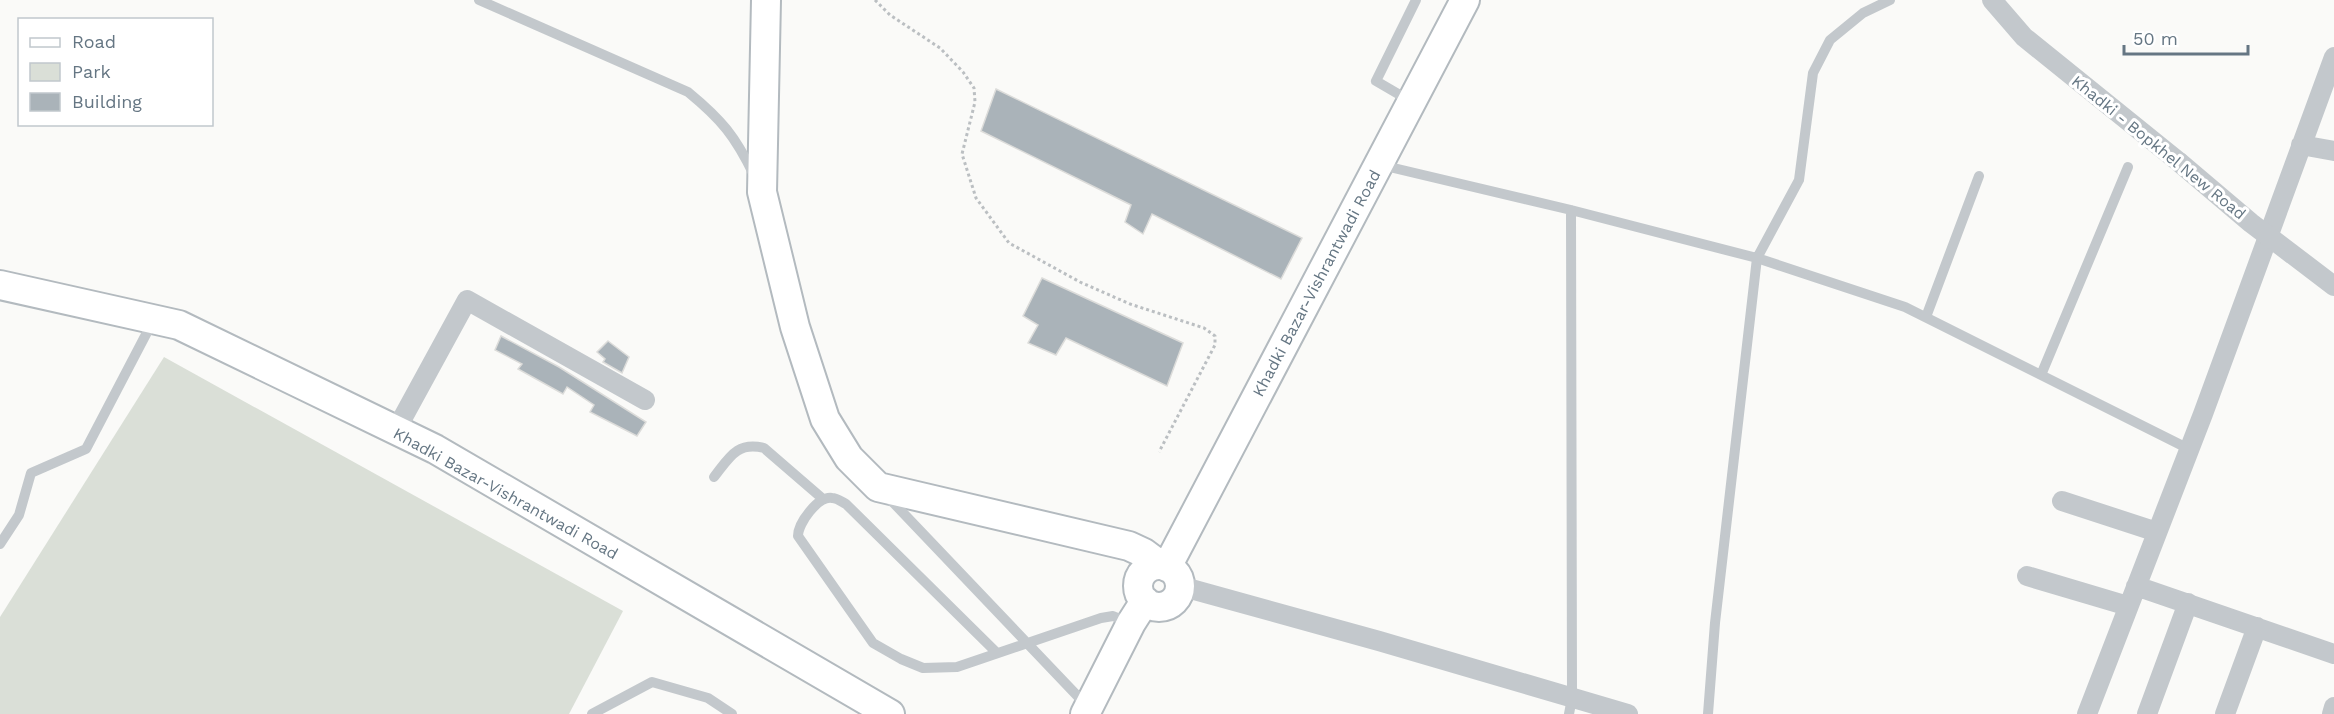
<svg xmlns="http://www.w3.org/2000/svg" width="2334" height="714" viewBox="0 0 2334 714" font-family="'Work Sans',sans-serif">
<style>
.green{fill:#dadfd7}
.building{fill:#aab3b9;stroke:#dcdcda;stroke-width:1.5}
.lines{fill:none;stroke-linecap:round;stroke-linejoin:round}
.secondary-casing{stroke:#b3babf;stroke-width:32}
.path{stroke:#bbbfc2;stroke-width:3;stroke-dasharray:3 3;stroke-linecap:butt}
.lane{stroke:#c3c8cc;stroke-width:10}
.street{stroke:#c3c8cc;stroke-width:20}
.secondary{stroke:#fff;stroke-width:28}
.street-bridge{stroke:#c3c8cc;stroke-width:20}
.labels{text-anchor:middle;stroke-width:6;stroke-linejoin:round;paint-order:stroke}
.street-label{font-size:16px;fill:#657683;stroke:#fff}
</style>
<rect width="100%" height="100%" fill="#fafaf8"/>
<path class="green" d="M164,357l459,254 -54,103h-569v-97z"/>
<path class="building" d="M996,89l306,149 -21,41 -129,-65 -9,20 -18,-12 6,-17 -150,-74z
M1042,278l141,65 -16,43 -101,-48 -10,17 -28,-12 10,-18 -15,-9z
M501,336l58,31 87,55 -9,14 -47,-24 4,-7 -27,-18 -4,7 -45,-25 4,-5 -27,-14z
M608,341l21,16 -7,16 -19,-11 2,-3 -8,-7z"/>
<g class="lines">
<defs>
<path id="secondary" d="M766,0l-4,192 33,135 30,92 24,39 29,29 251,59 15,7 16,12
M0,285l179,40 256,124 455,265
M1138 586a21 21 0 1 1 42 0a21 21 0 1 1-42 0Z
M1167,567l298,-567
M1085,714l46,-91 14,-22"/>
</defs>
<use href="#secondary" class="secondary-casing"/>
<path class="path" d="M875,0l15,15 50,33 23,24 11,16 1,14 -13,52 14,44 33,45 71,39 50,22 74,24 11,8v9l-56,107"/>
<path class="lane" d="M479,0l209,92c34,28 47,44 66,83
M1412,102l-36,-21 40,-81
M1381,165l190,45 186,48 148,49 284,142
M1926,317l53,-141
M2041,375l87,-208
M714,477c15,-19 23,-36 50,-29l59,51
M887,496l200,210
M0,544l19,-29 12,-42 55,-24 68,-130
M997,653l-151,-149c-4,-2 -9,-6 -14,-6 -14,-2 -34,25 -34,38l75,107 28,16 22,9 34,-1 144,-49 12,-2 17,7
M592,714l60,-32 56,16 24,16
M1569,714l3,-16 -1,-488
M1708,714l7,-91 42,-365 42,-78 14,-107 17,-33 33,-27 27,-13"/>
<path class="street" d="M1992,0l32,37 155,125
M2301,145l33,6
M396,430l71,-130 178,100
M2062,501l95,31
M2027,576l101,30
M1180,586l199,55 249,73
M2136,586l198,68
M2087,714l116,-300 131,-357
M2147,714l41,-111
M2225,714l32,-87
M2332,714l2,-7"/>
<use href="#secondary" class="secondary"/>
<path class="street-bridge" d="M2179,162l72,61 83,63"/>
</g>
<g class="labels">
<g class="street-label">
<text transform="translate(2159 147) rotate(39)" y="6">Khadki - Bopkhel New Road</text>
<text transform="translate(1316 283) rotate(-62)" y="6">Khadki Bazar-Vishrantwadi Road</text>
<text transform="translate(506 493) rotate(29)" y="6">Khadki Bazar-Vishrantwadi Road</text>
</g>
</g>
<rect x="18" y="18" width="195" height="108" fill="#ffffff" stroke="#c1c8cd" stroke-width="1.5"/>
<rect x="30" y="38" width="30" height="9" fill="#ffffff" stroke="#c1c8cd" stroke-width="1.5"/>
<text x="72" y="48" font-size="18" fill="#657683">Road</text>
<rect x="30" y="63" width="30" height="18" fill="#dadfd7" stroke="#c1c8cd" stroke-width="1.5"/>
<text x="72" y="78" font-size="18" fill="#657683">Park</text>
<rect x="30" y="93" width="30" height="18" fill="#aab3b9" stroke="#c1c8cd" stroke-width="1.5"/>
<text x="72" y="108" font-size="18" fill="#657683">Building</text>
<path d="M2124 45v9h124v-9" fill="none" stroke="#657683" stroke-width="3"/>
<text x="2133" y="45" font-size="18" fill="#657683" stroke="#ffffff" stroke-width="4.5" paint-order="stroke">50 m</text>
</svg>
